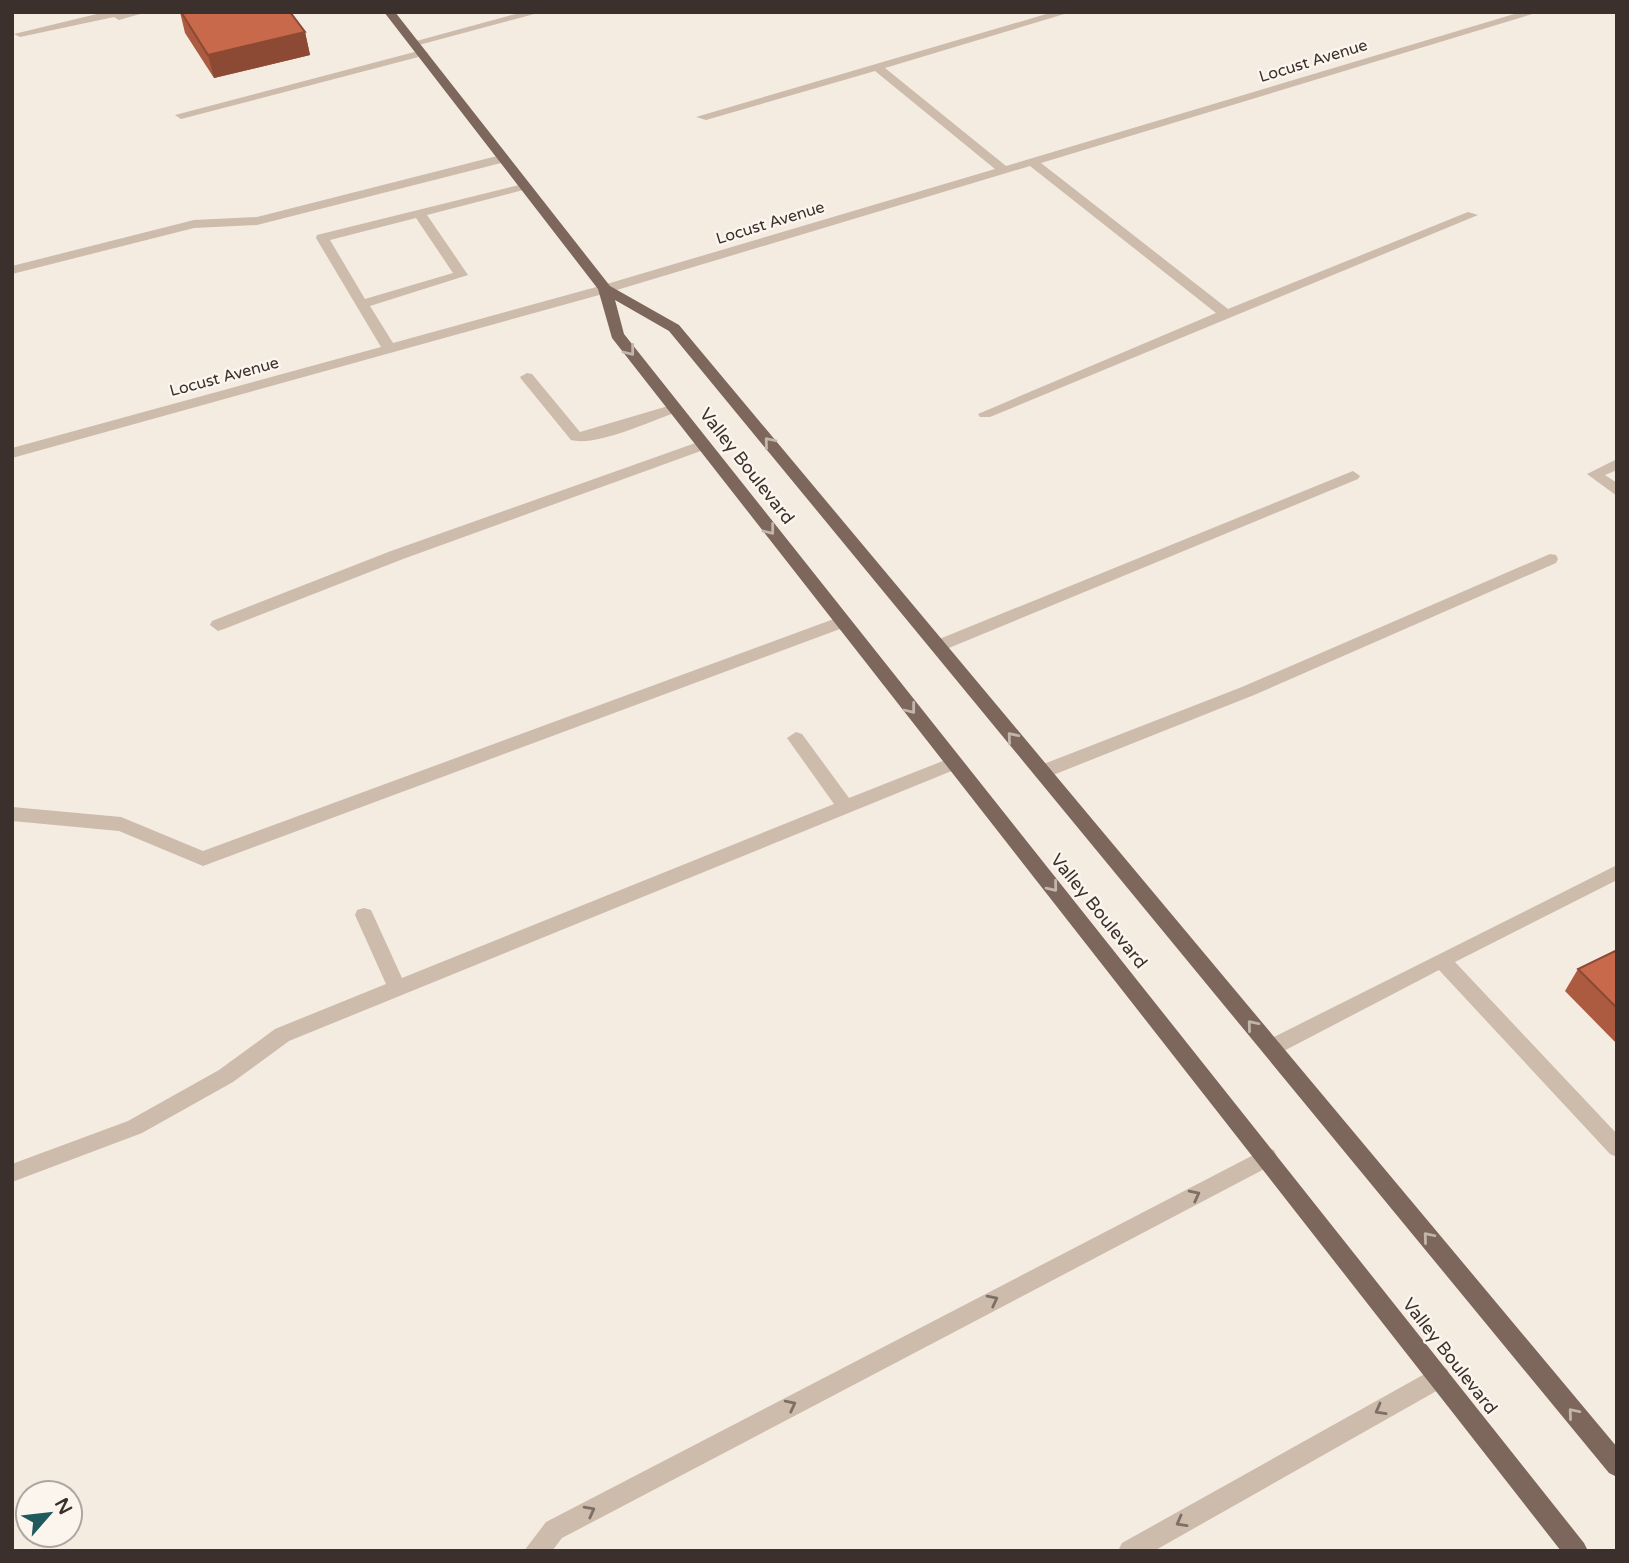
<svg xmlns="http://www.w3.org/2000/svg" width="1629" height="1563" viewBox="0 0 1629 1563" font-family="'Varela Round',sans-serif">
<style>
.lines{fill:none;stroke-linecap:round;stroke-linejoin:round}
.minor{fill:#cdbbac;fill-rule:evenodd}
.major{fill:#7d675c;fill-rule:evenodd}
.wall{fill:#ac5a40}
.shaded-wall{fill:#8c4a34}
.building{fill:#c8694b;stroke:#8c4a34;stroke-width:2}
.oneway{stroke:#c2b5ac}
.oneway2{stroke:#7d6f65}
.labels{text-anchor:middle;stroke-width:5;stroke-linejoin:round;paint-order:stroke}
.far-street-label{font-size:16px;fill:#3b302b;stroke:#fbf5ee}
.street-label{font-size:18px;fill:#3b302b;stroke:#fbf5ee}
</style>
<rect width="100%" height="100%" fill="#f4ebe1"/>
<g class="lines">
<path class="minor" d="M105,12h42l-28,8 -5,-3 -94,20 -6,-3z
M523,12h19l-127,34 -6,-3z
M1053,12h18l-186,56 121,98 515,-154h18l-498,151 187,146 240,-97 10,3 -488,202h-10l-2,-3 238,-101 -186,-147 -420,126 -598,166v-10l369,-101 -65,-109 1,-3 210,-52v6l-100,26 41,60 -98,31 23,37 207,-57 395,-117 -120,-98 -169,49 -10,-3zM416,218l37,55 -88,26 -35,-59z
M422,50l6,3 -2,2 -245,64 -6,-4z
M501,155l4,1v6l-248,63 -63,3 -182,46v-8l182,-46 63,-3z
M527,373l5,1 48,58 95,-28 7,4 -2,3c-27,9 -83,36 -109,29l-49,-60 -2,-3z
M704,440l7,5 -2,3 -306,111 -179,70 -6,2 -8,-6 2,-4 179,-70z
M1617,459v11l-12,5 12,8v13l-30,-22z
M1353,471l7,5 -2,3 -414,171 -6,2 -8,-6 2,-4z
M1550,554l6,1 2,4 -2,4 -302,132 -206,82h-12l-3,-5 3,-5 206,-80z
M842,616l8,6 -2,4 -645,240 -84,-35 -107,-10v-14l109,10 82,34z
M796,732l6,2 47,64 104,-41 9,6 -3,5 -670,273 -56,41 -91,51 -130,49v-18l116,-43 91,-51 56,-41 111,-45 -31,-69 2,-5 7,-2 7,2 31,68 432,-174 -47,-66z
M1617,865v15l-162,82 162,172v23l-7,-3 -171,-184 -161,84 -7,2 -7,-2 -3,-6 3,-6z
M1267,1148l7,2 3,7 -3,7 -712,374 -10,13h-28l22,-29z
M1439,1366l8,3 3,8 -3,8 -293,166h-36l4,-8z"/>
<path class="major" d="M384,12h11l215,274 69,39 938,1122v30l-8,-4 -940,-1142 -54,-31 9,34 960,1209 4,8h-27l-949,-1213 -14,-49z"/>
</g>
<path class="wall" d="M180,12h110l15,20 5,23 -96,23 -29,-45z
M1617,950v94l-52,-53 13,-22z"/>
<path class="shaded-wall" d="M305,32l5,23 -96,23 -6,-23z"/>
<path class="building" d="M181,12h109l15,20 -97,23z
M1617,950v58l-39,-39z"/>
<defs><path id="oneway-chevron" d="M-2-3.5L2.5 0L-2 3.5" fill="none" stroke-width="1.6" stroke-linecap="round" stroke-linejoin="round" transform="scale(1.75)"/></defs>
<g class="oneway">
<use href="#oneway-chevron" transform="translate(630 351) rotate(52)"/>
<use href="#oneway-chevron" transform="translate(769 442) rotate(-130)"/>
<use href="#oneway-chevron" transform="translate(770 530) rotate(52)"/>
<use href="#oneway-chevron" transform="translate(911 709) rotate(52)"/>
<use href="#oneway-chevron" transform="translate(1012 737) rotate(-130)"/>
<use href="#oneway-chevron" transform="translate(1053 887) rotate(51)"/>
<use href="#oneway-chevron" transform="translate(1252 1025) rotate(-130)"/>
<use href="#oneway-chevron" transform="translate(1428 1237) rotate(-130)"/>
<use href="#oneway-chevron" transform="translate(1573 1413) rotate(-130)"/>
</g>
<g class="oneway2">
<use href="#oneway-chevron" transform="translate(1195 1195) rotate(-27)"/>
<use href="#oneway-chevron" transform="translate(993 1300) rotate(-27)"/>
<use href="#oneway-chevron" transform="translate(791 1405) rotate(-27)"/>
<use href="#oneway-chevron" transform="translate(1380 1410) rotate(151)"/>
<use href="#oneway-chevron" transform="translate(590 1511) rotate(-28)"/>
<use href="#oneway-chevron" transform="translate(1181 1522) rotate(151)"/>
</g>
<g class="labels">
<g class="far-street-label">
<text transform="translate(1313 60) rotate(-17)" y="6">Locust Avenue</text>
<text transform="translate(770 222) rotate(-17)" y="6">Locust Avenue</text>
<text transform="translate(224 376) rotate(-15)" y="6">Locust Avenue</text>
</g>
<g class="street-label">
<text transform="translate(747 466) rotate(52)" y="6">Valley Boulevard</text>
<text transform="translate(1099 911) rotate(51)" y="6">Valley Boulevard</text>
<text transform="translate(1450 1356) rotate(52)" y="6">Valley Boulevard</text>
</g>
</g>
<rect width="1629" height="1563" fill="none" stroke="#3b302b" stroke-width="28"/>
<g transform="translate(49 1514) rotate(62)"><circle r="33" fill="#fbf5ee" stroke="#aea6a0" stroke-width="2"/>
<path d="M0-5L12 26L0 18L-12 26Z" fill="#1f5a5e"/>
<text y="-10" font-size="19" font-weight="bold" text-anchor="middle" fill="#3b302b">N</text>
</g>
</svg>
